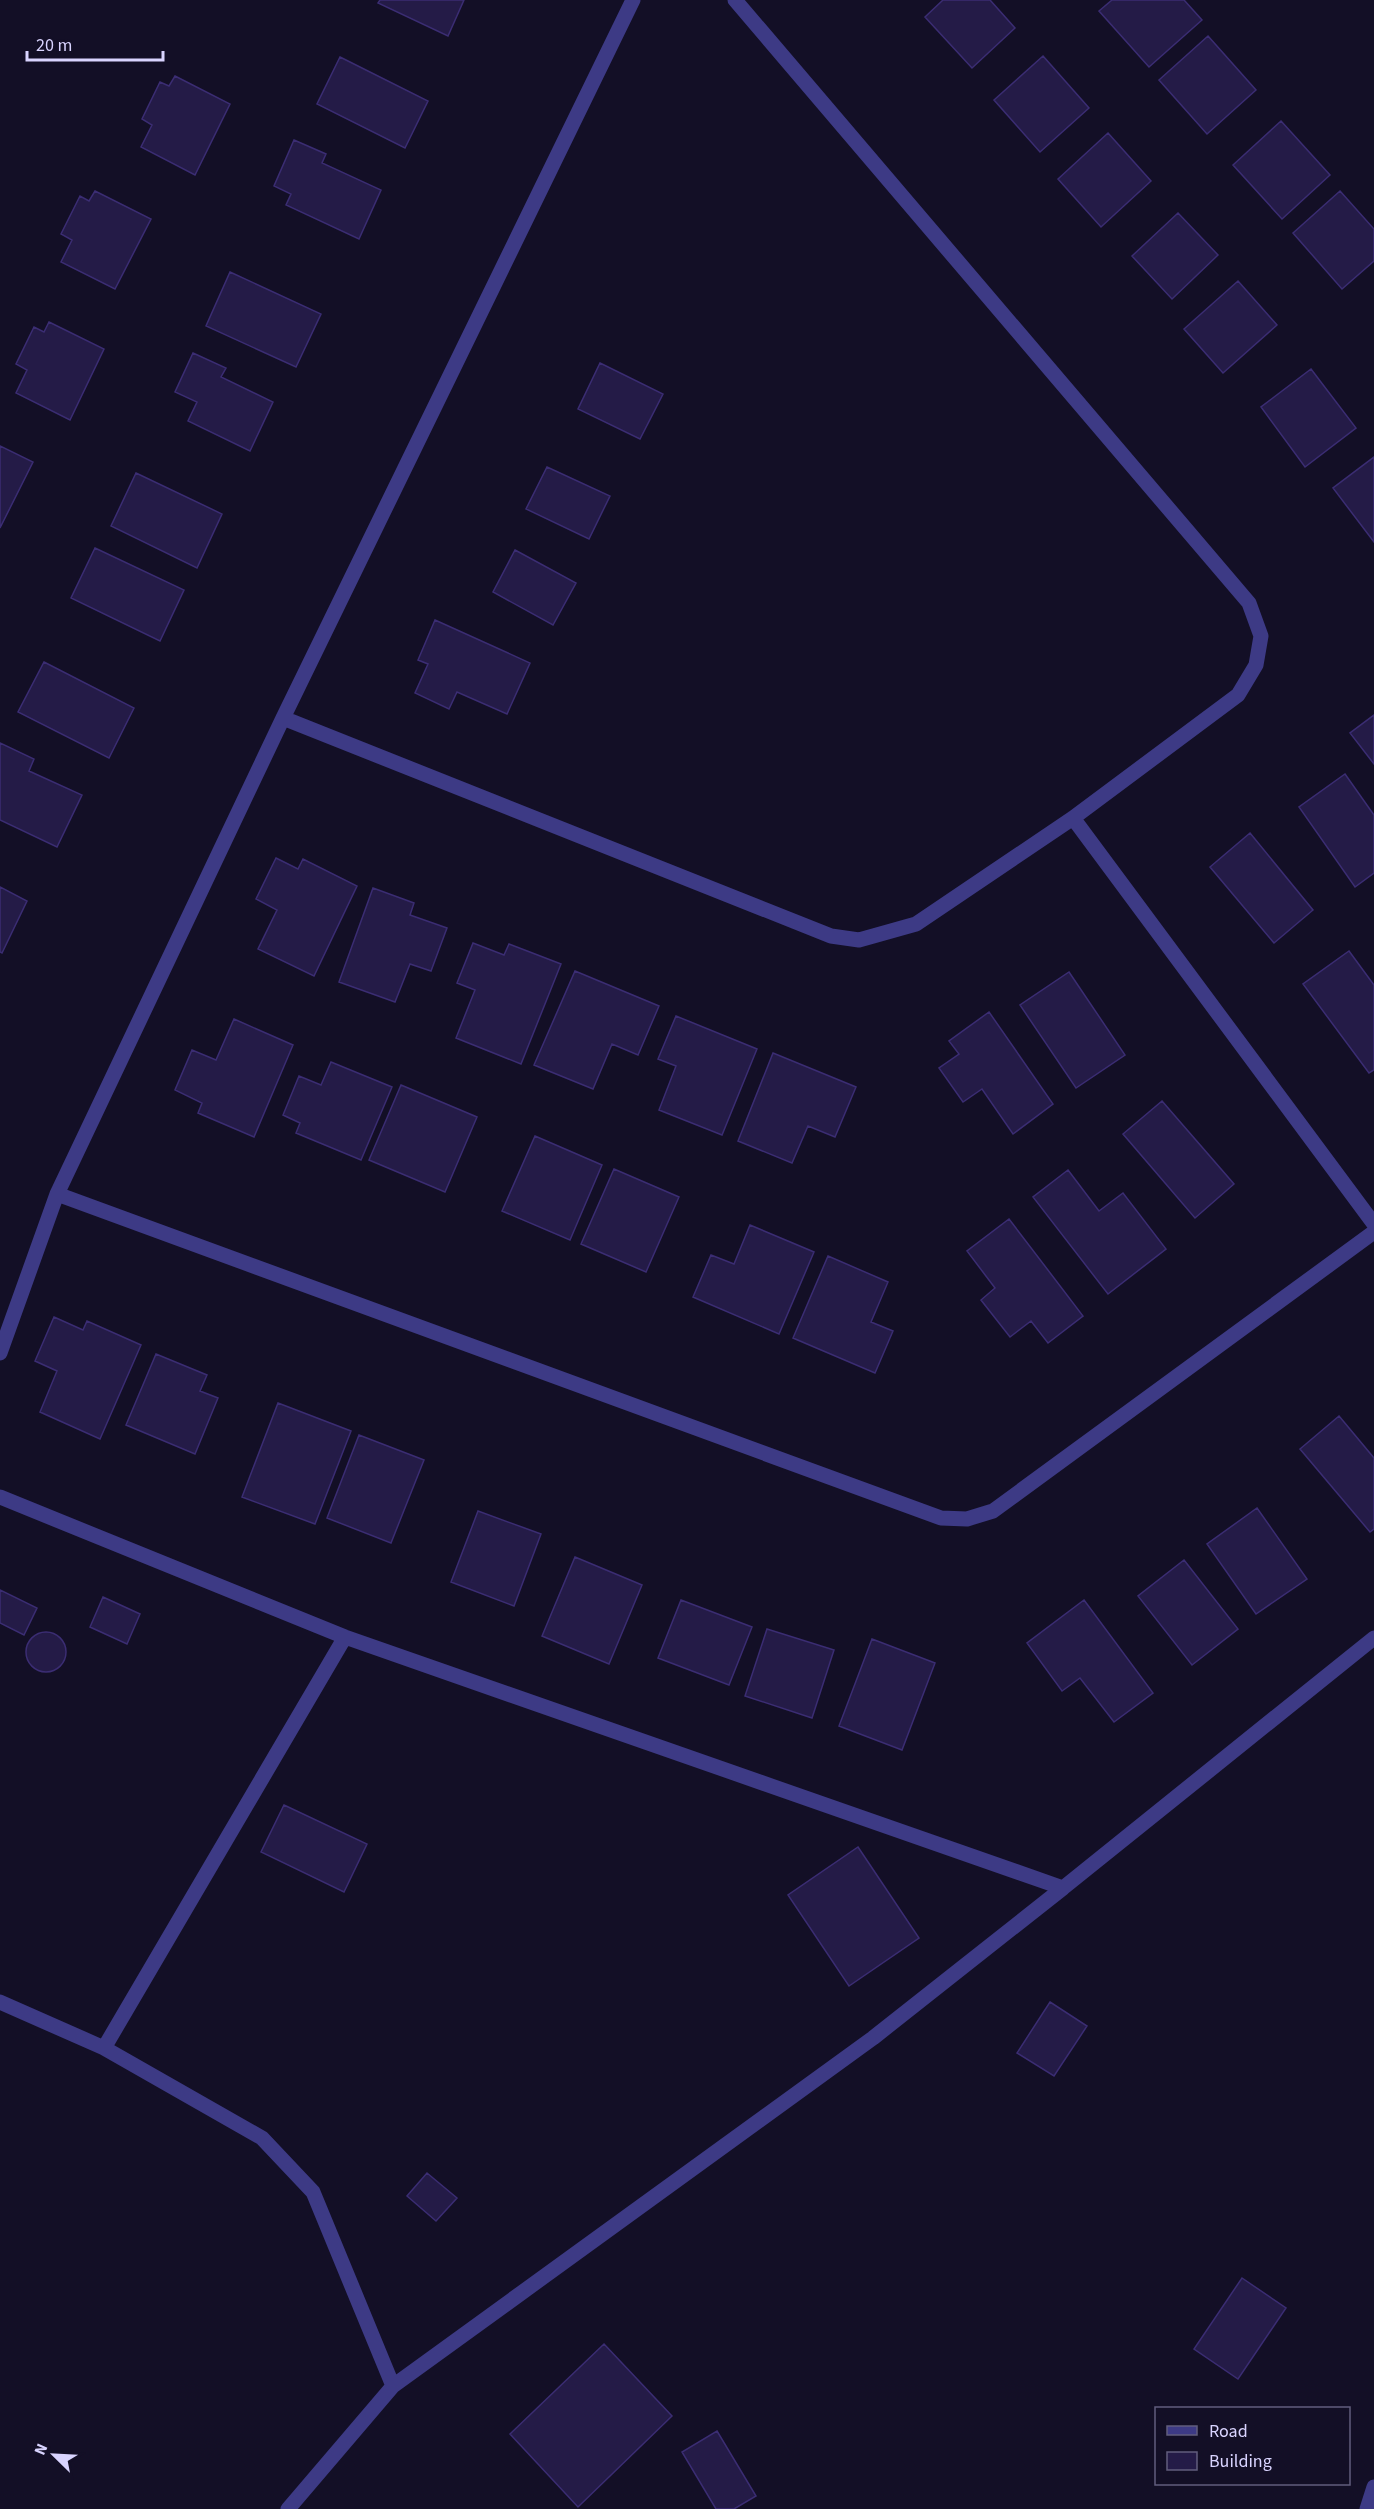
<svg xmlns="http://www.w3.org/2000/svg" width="1374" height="2509" viewBox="0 0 1374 2509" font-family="'Source Sans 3',sans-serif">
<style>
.building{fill:#241b47;stroke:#3b2d73;stroke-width:1.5}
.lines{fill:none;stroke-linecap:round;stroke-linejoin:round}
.street{stroke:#3d3a85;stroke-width:15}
</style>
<rect width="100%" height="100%" fill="#130f26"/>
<path class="building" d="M380,0h84l-16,36 -70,-33z
M943,0h47l25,28 -43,40 -47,-51z
M1112,0h72l18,20 -53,47 -50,-56z
M1208,36l48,54 -49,44 -48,-54z
M1043,56l46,52 -49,44 -46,-52z
M340,57l88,44 -23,47 -88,-44z
M175,76l55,28 -35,71 -54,-28 11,-22 -10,-6 18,-37 9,4z
M1281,121l49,54 -48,44 -49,-54z
M1108,133l43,48 -50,46 -43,-48z
M294,140l32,14 -4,9 59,27 -22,49 -73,-34 5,-11 -17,-8z
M95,191l56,28 -36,70 -54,-27 11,-22 -11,-6 19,-38 9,5z
M1340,191l34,38v32l-32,28 -49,-56z
M1178,213l40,42 -46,44 -40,-43z
M230,272l91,42 -25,53 -90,-41z
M1238,281l39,44 -54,48 -39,-44z
M49,322l55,27 -34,71 -54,-27 11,-23 -11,-6 18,-37 10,5z
M193,353l33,15 -5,9 52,25 -23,49 -62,-30 9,-19 -22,-10z
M600,363l63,31 -23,45 -62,-30z
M1311,369l45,59 -51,39 -44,-60z
M0,446l33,16 -33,66z
M1374,457v85l-41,-54z
M547,467l63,29 -21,43 -63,-30z
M136,473l86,41 -25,54 -86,-42z
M95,548l89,42 -24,51 -89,-43z
M515,550l61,33 -23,42 -60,-33z
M435,620l95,43 -23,51 -50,-22 -8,17 -34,-16 13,-29 -10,-4z
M44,662l90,46 -25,50 -91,-46z
M1374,715v49l-24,-31z
M0,743l34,16 -5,12 53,24 -25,52 -57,-27z
M1345,774l29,41v58l-19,14 -56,-80z
M1250,833l63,77 -39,33 -64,-76z
M276,858l22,11 5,-10 54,27 -43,90 -56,-27 19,-39 -21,-11z
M0,887l27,14 -25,52 -2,-1z
M373,888l41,15 -4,12 37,13 -16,43 -21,-7 -15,38 -56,-20z
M473,943l31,12 5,-11 52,20 -40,100 -65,-26 19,-48 -18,-7z
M1349,951l25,34v85l-5,3 -66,-89z
M575,971l84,35 -21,49 -26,-11 -19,45 -59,-24z
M1069,972l56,83 -49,33 -56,-83z
M989,1012l64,92 -40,30 -31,-45 -19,13 -24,-34 20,-14 -10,-13z
M676,1016l81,33 -35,86 -63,-25 17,-44 -18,-7z
M234,1019l59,26 -39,92 -56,-24 4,-10 -27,-13 17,-40 24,10z
M773,1053l83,34 -21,50 -27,-11 -16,37 -54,-22z
M331,1062l61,25 -31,73 -65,-27 4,-10 -17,-8 16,-39 22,9z
M401,1085l76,32 -32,75 -76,-32z
M1162,1101l72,83 -39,34 -72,-84z
M535,1136l67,29 -32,75 -68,-29z
M614,1169l65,28 -33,75 -65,-28z
M1068,1170l31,41 24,-18 43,56 -58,45 -75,-97z
M1009,1219l74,97 -35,27 -17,-22 -21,16 -29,-37 14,-12 -28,-37z
M750,1225l64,27 -35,82 -86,-37 18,-42 23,9z
M828,1256l60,26 -17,40 22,9 -18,42 -82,-35z
M54,1317l29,13 4,-9 54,24 -41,94 -60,-27 17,-41 -22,-10z
M156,1354l51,21 -7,16 18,7 -23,56 -69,-29z
M278,1403l73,28 -36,93 -73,-27z
M1339,1416l35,42v71l-4,3 -70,-83z
M359,1435l65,25 -33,83 -64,-25z
M1257,1508l50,71 -51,35 -49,-70z
M478,1511l63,23 -27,72 -63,-24z
M575,1557l67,28 -33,79 -67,-28z
M1184,1560l54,69 -46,36 -54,-69z
M0,1590l37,18 -13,27 -24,-12z
M103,1597l37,17 -13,30 -37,-17z
M681,1600l71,27 -23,58 -71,-27z
M1084,1600l69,93 -39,29 -34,-44 -18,13 -35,-48z
M767,1629l67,21 -22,68 -67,-22z
M26 1652a20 20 0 1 1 40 0a20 20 0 1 1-40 0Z
M872,1639l63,24 -33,87 -63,-24z
M284,1805l83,39 -23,48 -83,-40z
M858,1847l61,91 -70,48 -61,-91z
M1050,2002l37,24 -33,50 -37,-23z
M427,2173l30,25 -21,23 -29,-25z
M1242,2278l44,30 -48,71 -44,-30z
M604,2344l68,72 -94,91 -68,-73z
M717,2431l39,65 -22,13h-18l-34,-57z"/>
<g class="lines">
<path class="street" d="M283,718l548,218 28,4 57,-16 157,-106 165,-123 18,-30 5,-29 -12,-33 -514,-603
M1073,818l301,406
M57,1194l884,324 26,1 26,-8 381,-279
M0,1353l57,-159 226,-476 350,-718
M0,1497l345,140 718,251 311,-250
M0,2002l104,46 158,90 51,54 80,194
M104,2048l241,-411
M288,2509l105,-123 480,-348 190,-150
M1367,2509l7,-22"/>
</g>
<rect x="1155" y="2407" width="195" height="78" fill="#130f26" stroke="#625e7d" stroke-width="1.5"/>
<rect x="1167" y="2426" width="30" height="9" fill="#3d3a85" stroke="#625e7d" stroke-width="1.5"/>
<text x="1209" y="2437" font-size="18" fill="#d9d4ff">Road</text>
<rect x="1167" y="2452" width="30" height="18" fill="#241b47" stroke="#625e7d" stroke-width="1.5"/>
<text x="1209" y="2467" font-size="18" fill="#d9d4ff">Building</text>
<g transform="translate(54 2455) rotate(294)" stroke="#130f26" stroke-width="4.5" paint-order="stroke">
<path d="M0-4.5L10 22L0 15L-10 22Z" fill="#d9d4ff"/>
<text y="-9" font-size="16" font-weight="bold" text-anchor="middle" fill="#d9d4ff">N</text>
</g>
<path d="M27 51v9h136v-9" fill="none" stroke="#d9d4ff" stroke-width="3"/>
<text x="36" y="51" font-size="18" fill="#d9d4ff" stroke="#130f26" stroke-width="4.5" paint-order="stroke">20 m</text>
</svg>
